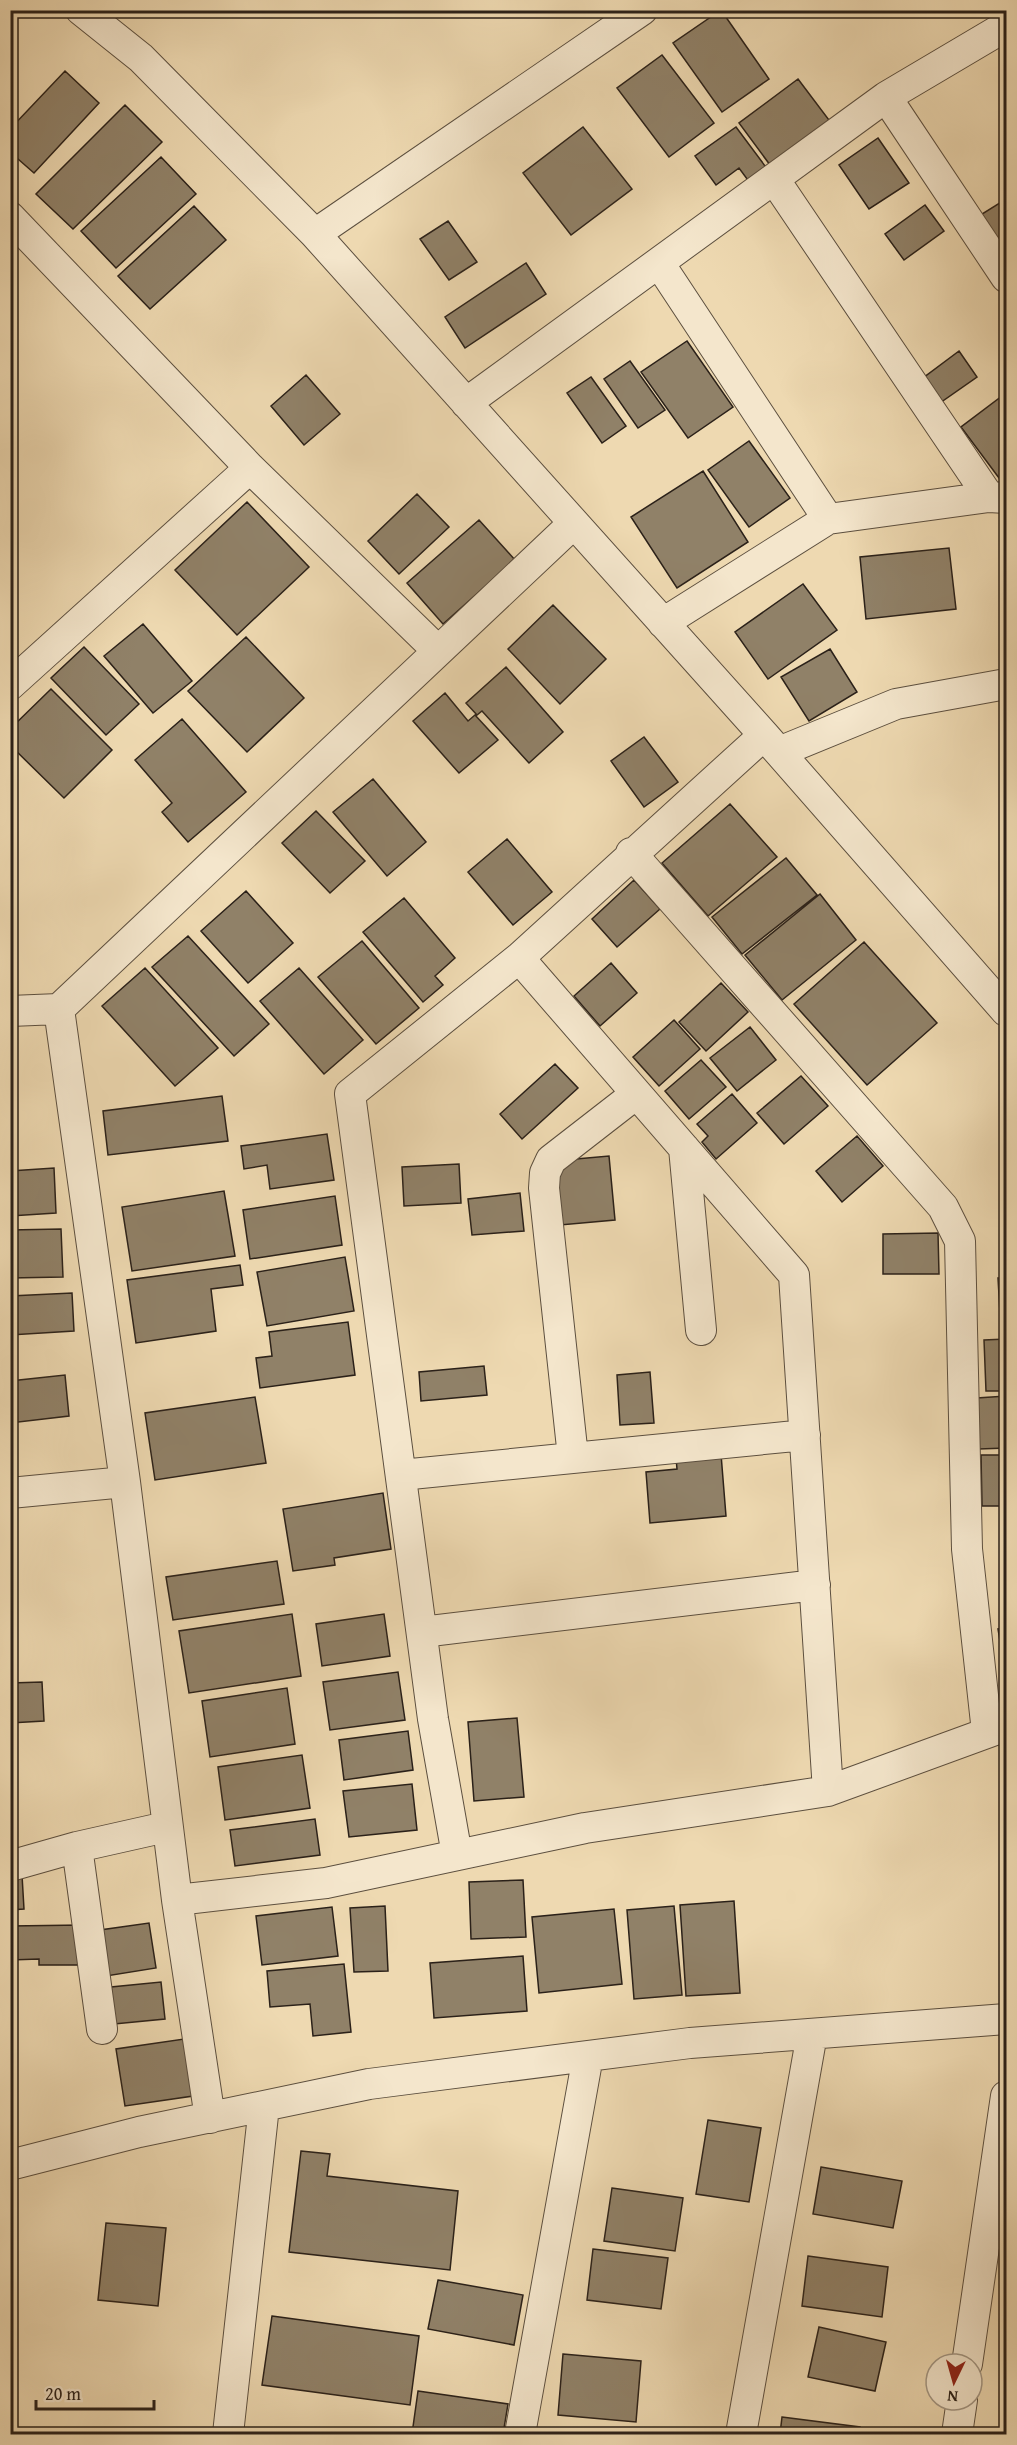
<svg xmlns="http://www.w3.org/2000/svg" width="1017" height="2445" viewBox="0 0 1017 2445" font-family="'Gentium Book Plus',serif">
<style>
.building{fill:#908168;stroke:#2b2119;stroke-width:1.5}
.lines{fill:none;stroke-linecap:round;stroke-linejoin:round}
.minor-casing{stroke:#5c4f3f;stroke-width:32}
.minor{stroke:#f4e6cc;stroke-width:30}
</style>
<rect width="100%" height="100%" fill="#eed9b1"/>
<filter id="stains"><feTurbulence type="fractalNoise" baseFrequency=".00333" numOctaves="4"/><feColorMatrix values="0 0 0 0 .2 0 0 0 0 .09 0 0 0 0 .02 0 0 0 .5 -.17"/></filter>
<radialGradient id="worn" r=".72"><stop offset=".6" stop-color="#630" stop-opacity="0"/><stop offset="1" stop-color="#630" stop-opacity=".3"/></radialGradient>
<path class="building" d="M721,10l48,69 -47,33 -49,-69z
M662,55l52,68 -45,34 -52,-69z
M65,71l34,32 -65,70 -24,-21v-23z
M798,79l34,45 -59,45 -34,-46z
M125,105l37,37 -89,87 -37,-35z
M583,127l49,62 -61,46 -48,-62z
M736,127l35,47 -18,13 -14,-19 -23,17 -21,-29z
M878,138l31,45 -40,26 -30,-44z
M161,157l35,37 -80,74 -35,-37z
M1006,199v72l-32,-52z
M925,205l19,26 -40,29 -19,-26z
M194,206l32,34 -76,69 -32,-33z
M448,221l29,41 -28,18 -29,-41z
M526,263l20,31 -81,54 -20,-31z
M687,341l46,66 -45,31 -47,-66z
M959,351l18,26 -40,28 -18,-24z
M630,361l35,49 -27,18 -34,-49z
M306,375l34,39 -36,31 -33,-39z
M591,377l35,49 -24,17 -35,-50z
M1006,393v92l-1,1 -44,-59z
M749,441l41,57 -41,29 -41,-57z
M703,471l45,71 -71,46 -46,-71z
M417,494l32,33 -50,47 -31,-33z
M247,502l62,65 -72,68 -62,-65z
M479,520l36,40 -72,64 -36,-41z
M949,548l7,61 -90,10 -6,-62z
M803,584l34,46 -69,49 -33,-47z
M553,605l53,54 -46,45 -52,-55z
M143,624l49,57 -39,32 -49,-57z
M246,637l58,61 -57,54 -59,-61z
M84,647l55,57 -33,31 -55,-57z
M830,649l27,43 -48,29 -28,-44z
M506,667l57,65 -34,31 -47,-52 -5,4 -11,-12z
M51,689l61,61 -48,48 -54,-53v-16z
M445,693l23,28 7,-6 23,25 -39,33 -46,-52z
M182,719l64,73 -58,50 -26,-30 10,-9 -37,-43z
M644,737l34,45 -34,25 -33,-46z
M373,779l53,63 -39,34 -54,-64z
M730,804l47,53 -69,59 -46,-53z
M316,811l49,50 -35,32 -48,-50z
M507,839l45,53 -39,33 -45,-53z
M786,858l31,37 -75,59 -30,-37z
M634,880l26,29 -43,38 -25,-28z
M246,891l47,52 -45,40 -47,-52z
M820,894l36,46 -74,60 -37,-45z
M404,898l51,60 -20,18 8,9 -20,17 -60,-70z
M188,936l81,88 -35,32 -82,-89z
M362,941l57,67 -43,36 -58,-67z
M864,942l73,81 -70,62 -73,-81z
M611,963l26,30 -37,33 -26,-30z
M145,968l73,80 -43,38 -73,-80z
M299,968l64,72 -39,34 -64,-73z
M721,983l27,29 -42,39 -27,-29z
M674,1020l26,29 -41,37 -26,-29z
M750,1027l26,33 -39,31 -27,-33z
M701,1060l25,27 -37,32 -24,-28z
M555,1064l23,24 -56,51 -22,-25z
M801,1076l27,30 -44,38 -27,-31z
M732,1094l25,29 -41,36 -14,-17 6,-6 -11,-12z
M222,1096l6,45 -120,14 -5,-44z
M327,1134l7,46 -64,9 -3,-24 -23,4 -3,-23z
M857,1136l26,30 -41,36 -26,-31z
M609,1156l6,64 -55,5 -6,-64z
M459,1164l2,39 -57,3 -2,-39z
M54,1168l2,45 -46,3v-45z
M224,1191l11,65 -103,15 -10,-64z
M520,1193l4,38 -52,4 -4,-36z
M335,1196l7,49 -92,14 -7,-49z
M61,1229l2,48 -53,1v-48z
M938,1233l1,41h-56v-40z
M345,1257l9,54 -87,15 -10,-54z
M240,1265l3,20 -32,4 5,42 -80,12 -9,-63z
M998,1278h8v52h-5z
M72,1293l2,38 -64,4v-39z
M348,1322l7,53 -95,13 -4,-30 16,-2 -3,-24z
M1006,1339v52h-20l-2,-51z
M484,1366l3,29 -66,6 -2,-29z
M650,1372l4,51 -34,2 -3,-50z
M65,1375l4,41 -59,7v-42z
M1006,1396v52l-27,1 -2,-51z
M255,1397l11,66 -111,17 -10,-67z
M721,1454l5,62 -76,7 -4,-51 31,-3 -1,-11z
M981,1455h25v51h-24z
M383,1493l8,56 -57,9 1,7 -42,6 -10,-62z
M10,1538l6,66h-6z
M277,1561l7,43 -111,16 -7,-43z
M292,1614l9,62 -112,17 -10,-62z
M384,1614l6,42 -68,10 -6,-42z
M1006,1628v50l-8,-49z
M398,1672l7,48 -75,10 -7,-48z
M42,1682l2,39 -34,2v-40z
M287,1688l8,56 -85,13 -8,-56z
M517,1718l7,79 -50,4 -6,-79z
M408,1731l5,39 -69,10 -5,-40z
M302,1755l8,53 -85,12 -7,-53z
M412,1784l5,46 -68,7 -6,-46z
M315,1819l5,36 -85,11 -5,-36z
M22,1875l2,34 -14,1v-34z
M523,1880l3,57 -55,2 -2,-57z
M734,1901l6,92 -54,3 -6,-91z
M385,1906l3,65 -34,1 -4,-64z
M674,1906l8,89 -48,4 -7,-89z
M332,1907l6,49 -76,9 -6,-49z
M614,1909l8,75 -83,9 -7,-76z
M149,1923l7,45 -56,9 -7,-46z
M83,1925v40h-44v-6l-29,1v-34z
M523,1956l4,55 -93,7 -4,-55z
M344,1964l7,68 -38,4 -3,-32 -40,3 -3,-36z
M161,1982l4,37 -61,6 -3,-37z
M184,2039l9,57 -68,10 -9,-57z
M708,2120l53,8 -12,74 -53,-8z
M301,2151l29,3 -3,22 131,15 -8,79 -161,-18z
M821,2167l81,14 -9,47 -80,-14z
M612,2188l71,10 -8,53 -71,-10z
M106,2223l60,5 -8,78 -60,-6z
M593,2249l75,9 -7,51 -74,-9z
M808,2256l80,11 -6,50 -80,-11z
M438,2280l85,15 -9,50 -86,-16z
M272,2316l147,20 -9,69 -148,-20z
M819,2327l67,15 -11,49 -67,-14z
M563,2354l78,7 -5,61 -78,-7z
M418,2391l90,13 -5,30h-91z
M782,2417l78,10 -1,7h-79z"/>
<g class="lines">
<defs>
<path id="minor" d="M81,10l60,48 174,176 449,501 242,276
M886,97l120,180
M774,179l215,318 17,1
M10,217l240,251 188,183
M315,234l327,-224
M659,263l169,256 -165,104
M466,403l420,-306 120,-71
M828,519l161,-22
M574,523l-515,486 66,473 52,418 149,-17 259,-55 243,-37 178,-65
M10,685l240,-217
M764,735l-245,223 275,317 34,516
M779,752l117,-48 110,-20
M631,853l312,354 17,34 7,308 20,183
M10,1011l49,-2
M684,1148l17,182
M573,1457l-29,-269 1,-15 6,-13 85,-66
M401,1475l404,-40
M10,1493l115,-11
M422,1632l393,-47
M77,1847l25,182
M457,1855l-24,-136 -83,-625 169,-136
M10,1866l67,-19 89,-20
M177,1900l33,218
M10,2165l129,-33 230,-48 321,-41 316,-24
M967,2364l39,-268
M228,2434l36,-328
M520,2434l68,-378
M741,2434l71,-400
M957,2434l5,-34"/>
</defs>
<use href="#minor" class="minor-casing"/>
<use href="#minor" class="minor"/>
</g>
<rect width="1017" height="2445" fill="none" stroke="#eed9b1" stroke-width="36"/>
<rect x="12" y="12" width="993" height="2421" fill="none" stroke="#2b2119" stroke-width="3"/>
<rect x="18" y="18" width="981" height="2409" fill="none" stroke="#2b2119" stroke-width="1.5"/>
<g transform="translate(954 2382) rotate(185)"><circle r="28" fill="#f4e6cc" stroke="#a49784" stroke-width="1.5"/>
<path d="M0-4.5L10 22L0 15L-10 22Z" fill="#8f2418"/>
<text y="-9" font-size="16" font-weight="bold" text-anchor="middle" fill="#2b2119">N</text>
</g>
<path d="M36 2400v9h118v-9" fill="none" stroke="#2b2119" stroke-width="3"/>
<text x="45" y="2400" font-size="18" fill="#2b2119" stroke="#f4e6cc" stroke-width="4.5" paint-order="stroke">20 m</text>
<rect width="100%" height="100%" filter="url(#stains)"/>
<rect width="100%" height="100%" fill="url(#worn)"/>
</svg>
